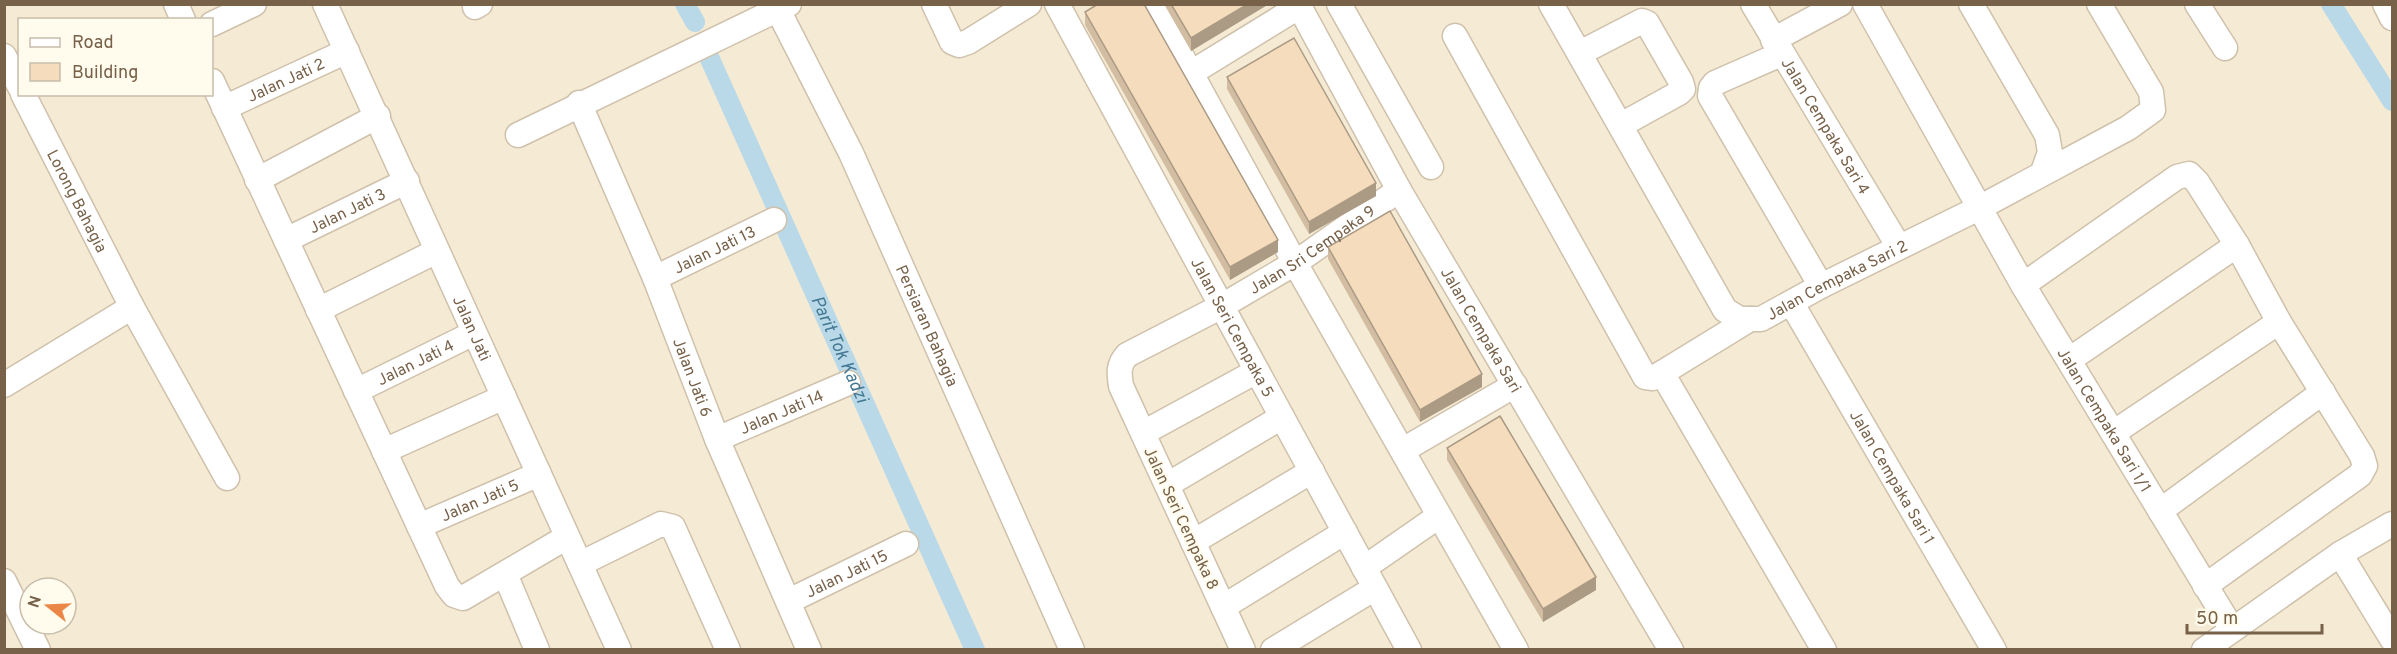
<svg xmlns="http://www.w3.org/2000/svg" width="2397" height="654" viewBox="0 0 2397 654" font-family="Overpass,sans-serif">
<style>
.residential{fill:#f5ebd4;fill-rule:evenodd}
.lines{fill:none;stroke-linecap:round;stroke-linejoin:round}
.canal{stroke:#b9d9e8;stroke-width:20}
.minor-casing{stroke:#cfc1ab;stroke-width:27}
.minor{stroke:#fff;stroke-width:24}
.wall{fill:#d2bda2}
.shaded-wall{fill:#ab9a84}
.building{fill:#f4dcbc;stroke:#ab9a84;stroke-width:1.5}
.labels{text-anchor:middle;stroke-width:4.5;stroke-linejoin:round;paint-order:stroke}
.street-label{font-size:16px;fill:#776149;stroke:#fffbed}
.water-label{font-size:18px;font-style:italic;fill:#447893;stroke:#fffbed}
</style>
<rect width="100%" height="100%" fill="#fdf8e5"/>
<path class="residential" d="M5,5h2387v644h-2387zM20,20h192v74h-192zM30,588h36v36h-36z"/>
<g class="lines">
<g class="canal">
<path d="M685,4l10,18"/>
<path d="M2331,4l61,97"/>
<path id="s1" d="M705,48l270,602"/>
</g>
<defs>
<g id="minor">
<path d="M176,4l7,16"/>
<path id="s2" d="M325,4l294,646"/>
<path id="s3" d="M775,4l76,149 221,497"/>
<path d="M934,4l18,38 7,3 9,-3 61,-38"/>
<path id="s4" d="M1057,4l352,646"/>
<path d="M1153,4l142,259 221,387"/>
<path id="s5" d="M1298,4l101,186 272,460"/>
<path d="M1339,4l92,163"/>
<path id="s6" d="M1551,4l174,306 15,9h21l60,-33 158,-78 149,-80 25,-18 -2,-18 -52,-88"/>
<path id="s7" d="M1753,4l146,243"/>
<path id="s8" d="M1865,4l158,281 209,344"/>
<path d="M1971,4l76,131 3,17 -7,20"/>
<path d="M2197,4l28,44"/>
<path d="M2385,4l7,14"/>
<path d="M475,7l5,-3"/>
<path d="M212,24l42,-20"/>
<path d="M1455,36l190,341 8,1 9,-5 88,-54"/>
<path d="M1773,40l67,-36"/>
<path d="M1580,53l62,-32 5,2 34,59 2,7 -4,4 -58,32"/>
<path d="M1781,54l-66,29 -4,5 -1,8 111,190"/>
<path d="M4,56l16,31"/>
<path d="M1191,73l109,-67"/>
<path d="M212,81l235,505 7,9 9,3 104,-61"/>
<path id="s9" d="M23,94l109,213 95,171"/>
<path id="s10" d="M579,103l76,175 62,161 92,211"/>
<path id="s11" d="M224,108l123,-57"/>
<path d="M518,135l271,-131"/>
<path d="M257,180l121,-64"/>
<path id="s12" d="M286,240l121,-59"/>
<path id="s13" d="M655,278l119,-58"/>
<path d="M2023,285l154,-108 12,-3 8,8 40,63 42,77 83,134 3,10 -5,9 -155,111"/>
<path id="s14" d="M1792,304l202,346"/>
<path d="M318,310l119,-59"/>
<path d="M2069,360l168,-115"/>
<path d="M1662,373l162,277"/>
<path d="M4,385l128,-78"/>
<path id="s15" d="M356,391l118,-58"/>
<path d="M1143,433l114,-62"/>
<path d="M2113,433l166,-111"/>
<path id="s16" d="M717,439l131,-56"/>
<path d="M1403,450l112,-65"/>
<path d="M384,451l120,-54"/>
<path d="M1167,485l115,-68"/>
<path d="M2160,511l163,-119"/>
<path id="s17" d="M419,526l120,-52"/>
<path d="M1193,542l119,-71"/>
<path d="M2340,554l52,85"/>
<path d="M580,564l81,-40 12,3 55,123"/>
<path d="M1364,568l75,-52"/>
<path d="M505,574l32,76"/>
<path d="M4,581l34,69"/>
<path id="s18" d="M789,601l117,-57"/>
<path d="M1223,607l122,-75"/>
<path id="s19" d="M1243,650l-122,-264c-2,-13 -3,-21 6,-31l95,-49 73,-43 104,-73"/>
<path d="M1273,650l102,-62"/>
<path d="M2204,650l136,-96 52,-30"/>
</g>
</defs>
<use href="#minor" class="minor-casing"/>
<use href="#minor" class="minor"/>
</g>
<path class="wall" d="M1164,4h105l-78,47z
M1085,12l193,240 -48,28 -145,-255z
M1227,77l149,119 -67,38 -82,-145z
M1328,247l154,140 -62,35 -92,-163z
M1447,448l149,142 -53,32 -96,-162z"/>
<path class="shaded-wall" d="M1248,4h21l-78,47v-13z
M1376,183v13l-67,38v-12z
M1278,240v12l-48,28v-13z
M1482,374v13l-62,35v-12z
M1596,577v13l-53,32v-13z"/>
<path class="building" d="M1098,4h46l134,236 -48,27 -145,-255z
M1171,4h77l-57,34z
M1294,38l82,145 -67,39 -82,-145z
M1390,211l92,163 -62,36 -92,-163z
M1500,416l96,161 -53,32 -96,-161z"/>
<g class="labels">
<g class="street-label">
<text dy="6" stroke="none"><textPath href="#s11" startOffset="68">Jalan Jati 2</textPath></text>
<text dy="6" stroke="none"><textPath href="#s7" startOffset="142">Jalan Cempaka Sari 4</textPath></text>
<text dy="6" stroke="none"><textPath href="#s9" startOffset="120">Lorong Bahagia</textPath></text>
<text dy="6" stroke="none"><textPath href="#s12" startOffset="68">Jalan Jati 3</textPath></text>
<text dy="6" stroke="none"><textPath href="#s13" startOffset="66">Jalan Jati 13</textPath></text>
<text dy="6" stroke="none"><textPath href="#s19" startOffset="537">Jalan Sri Cempaka 9</textPath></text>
<text dy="6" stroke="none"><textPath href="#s6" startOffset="476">Jalan Cempaka Sari 2</textPath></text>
<text dy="6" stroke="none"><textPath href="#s3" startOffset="356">Persiaran Bahagia</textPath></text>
<text dy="6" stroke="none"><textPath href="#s2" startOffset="356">Jalan Jati</textPath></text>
<text dy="6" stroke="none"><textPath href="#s4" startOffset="368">Jalan Seri Cempaka 5</textPath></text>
<text dy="6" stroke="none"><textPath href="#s5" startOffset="374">Jalan Cempaka Sari</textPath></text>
<text dy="6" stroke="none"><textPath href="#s15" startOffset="66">Jalan Jati 4</textPath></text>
<text dy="6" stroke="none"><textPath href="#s10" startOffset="297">Jalan Jati 6</textPath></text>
<text dy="6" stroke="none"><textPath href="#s16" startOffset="70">Jalan Jati 14</textPath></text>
<text dy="6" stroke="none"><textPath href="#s8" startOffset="480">Jalan Cempaka Sari 1/1</textPath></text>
<text dy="6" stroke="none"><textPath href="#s14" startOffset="200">Jalan Cempaka Sari 1</textPath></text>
<text dy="6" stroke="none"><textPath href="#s17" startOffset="66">Jalan Jati 5</textPath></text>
<text transform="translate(1182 518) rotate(65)" y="6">Jalan Seri Cempaka 8</text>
<text dy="6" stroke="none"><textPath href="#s18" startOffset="64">Jalan Jati 15</textPath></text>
</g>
<g class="water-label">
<text dy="6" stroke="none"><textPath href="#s1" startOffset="330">Parit Tok Kadzi</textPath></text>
</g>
</g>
<rect width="2397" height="654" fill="none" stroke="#776149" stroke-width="12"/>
<rect x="18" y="18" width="195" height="78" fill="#fffbed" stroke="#c9bdab" stroke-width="1.5"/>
<rect x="30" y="38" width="30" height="9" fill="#ffffff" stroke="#c9bdab" stroke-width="1.5"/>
<text x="72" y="48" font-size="18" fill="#776149">Road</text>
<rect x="30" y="63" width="30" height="18" fill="#f4dcbc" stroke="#c9bdab" stroke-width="1.5"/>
<text x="72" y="78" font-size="18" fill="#776149">Building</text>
<g transform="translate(48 606) rotate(288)"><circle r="28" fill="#fffbed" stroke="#c9bdab" stroke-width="1.5"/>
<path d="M0-4.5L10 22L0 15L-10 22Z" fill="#eb8746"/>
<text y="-9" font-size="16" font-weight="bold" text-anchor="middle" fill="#776149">N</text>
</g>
<path d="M2187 624v9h135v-9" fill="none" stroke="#776149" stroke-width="3"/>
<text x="2196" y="624" font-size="18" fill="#776149" stroke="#fffbed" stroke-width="4.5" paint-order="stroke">50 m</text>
</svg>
